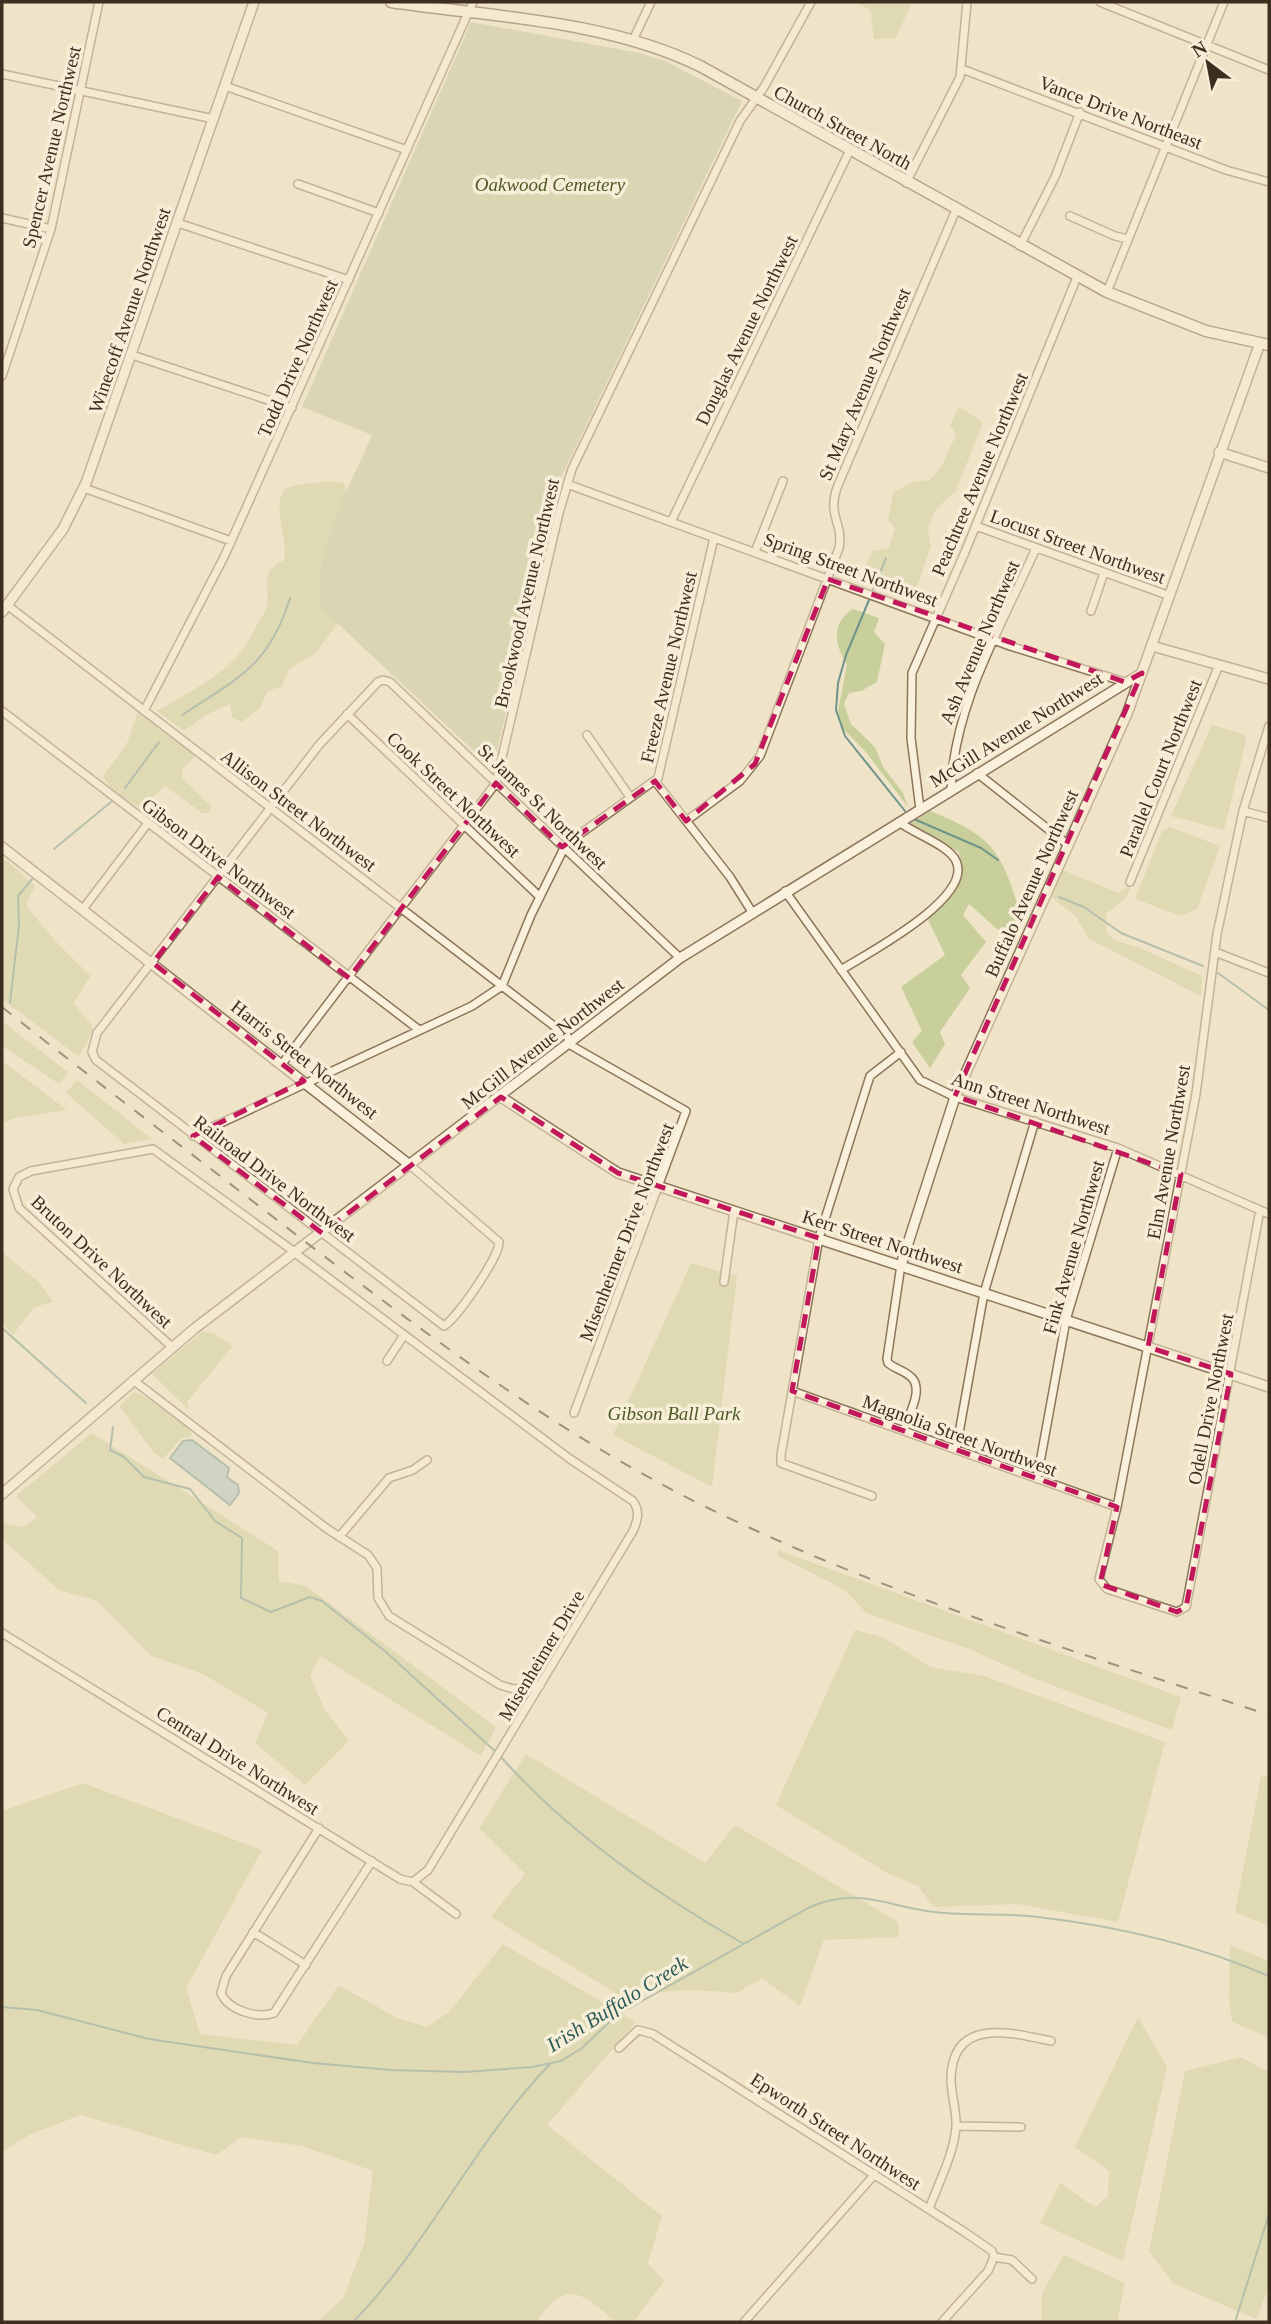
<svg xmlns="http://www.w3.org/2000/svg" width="1271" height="2324" viewBox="0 0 1271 2324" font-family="Georgia,serif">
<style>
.green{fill:#c9cf9b}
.cemetery{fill:#bfc49a}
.water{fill:#a9c4bc;stroke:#6f938a;stroke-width:2}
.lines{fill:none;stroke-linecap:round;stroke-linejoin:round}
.stream{stroke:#6f938a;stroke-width:2}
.minor-casing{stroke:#8d765c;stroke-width:10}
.tertiary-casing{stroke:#8d765c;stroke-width:12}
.secondary-casing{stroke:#6f573f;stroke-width:13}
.minor{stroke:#faf1dc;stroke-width:7}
.tertiary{stroke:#faf1dc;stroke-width:9}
.secondary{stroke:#faf1dc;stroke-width:10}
.rail{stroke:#3d2e20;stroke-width:2;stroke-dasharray:12 12;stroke-linecap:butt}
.marked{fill:none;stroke:#c2185b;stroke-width:5;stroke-dasharray:14 9;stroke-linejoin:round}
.labels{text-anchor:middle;stroke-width:7;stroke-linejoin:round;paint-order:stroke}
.street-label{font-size:19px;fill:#3d2e20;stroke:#f7eed8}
.park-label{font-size:19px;font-style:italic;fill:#4d5a26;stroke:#f7eed8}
.water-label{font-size:21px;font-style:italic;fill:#2f5d5a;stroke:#f7eed8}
</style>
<rect width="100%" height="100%" fill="#f0e4c8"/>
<path class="green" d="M856,2h56l-16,36 -22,1 -4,-29z
M959,407l24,15 -27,69 -20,18 -8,19 3,18 -15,44 -18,5 -40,-13 15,-32 15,-1 7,-20 -7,-9 5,-27 19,-11 18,-2 11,-13 15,-32 -6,-10z
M327,481l17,2 3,9c-17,39 -25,74 -25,117l16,14 -22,30 -27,16 -7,17 -14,5 -9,18 -17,13 -10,-4 -2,-14 -22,10 -24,17 -27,-20c30,-18 65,-34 87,-63 7,-10 12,-23 19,-33 14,-24 -11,-39 21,-55 4,-26 -11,-44 -1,-70 14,-7 28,-6 44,-9z
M853,609l26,9 -5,14 11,12 -8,38 -16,9 -12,2 -5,11 7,20 24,23 8,20 20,26 5,14 -43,-56 -23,-23 -4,-17 9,-47c-13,-20 -16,-41 6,-55z
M138,711l57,45 -13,14v8l30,29 -4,6h-6l-37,-27 -24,22 -27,-16 -11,-15 24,-34z
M1212,725l32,9 2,7 -22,89 -53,-14z
M930,811c63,25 71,39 91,104l-6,11 -17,4 -29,-26 -6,11 23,27 -25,33 9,13 -30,44 5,12 -15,24 -18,-26 10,-11 -21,-44 44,-32 -17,-35 33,-39 -2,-29 -50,-28z
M1170,827l50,19 -23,63 -16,7 -46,-17 27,-68z
M6,860l29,26 -9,18c18,27 42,50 65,72l-18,27 21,25 -15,29 -77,-58v-136z
M1063,870l55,23 13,-8 -4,12 -21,17 1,19 7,7 24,7 64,29 -1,20 -112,-57 -13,-22 -25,-20z
M2,1021l66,51 -9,12 -57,-38z
M2,1061l65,49 -52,8 -13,5z
M77,1080l75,59 -28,5 -58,-51z
M2,1252l37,30 14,20 -19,5 -21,28 -11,-12z
M691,1263l46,13 -25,211 -99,-52z
M202,1332l11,1 20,13 -46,56 2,8 -37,-36z
M134,1392l12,5 45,32v8l-9,1 -19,21 -9,-6 -35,-47z
M92,1433l186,118 1,30 27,5 190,141 -15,29 -161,-100 -10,19 14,34 25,32 -44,44 -50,-42 13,-30 -65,-39 -52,-18 -54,-55 -38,-11 -57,-51v-16l21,4 14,-10 -21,-21z
M778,1550l403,147 -9,33 -139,-52 -61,-28 -106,-37 -21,-23 -67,-34z
M855,1630l28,7 47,30 54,9 181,66 -47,180 -101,-18 -83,3 -16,-21 -31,-13 -111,-68z
M526,1754l179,109 30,-38 163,97 1,15 -75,3 -24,66 -38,-28 -25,15 -41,-3 -79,4 -126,-77 34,-43 -46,-46z
M1261,1776l8,1v149l-34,-14z
M83,1783l179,67 -76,138 14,46 97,11 42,-60 58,33 30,9 23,-16 53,-67 133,78 -89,103 115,91 -14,47 16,18 -31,41h-18c-31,-29 -50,-44 -78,0h-220l26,-24 21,-54 9,-73 -71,-25 -60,-9 -26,18 -135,-40 -52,20 -27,17v-341z
M1230,1945l39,16v77l-37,-16 -3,-25z
M1138,2017l29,50 -44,194 -83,-38 20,-40 35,24 13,-11 1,-25 -34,-24z
M1241,2057l28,15v215l-13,32 -82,-35 -25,-32 36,-181z
M1064,2255l61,28 -8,39h-76l1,-29z"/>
<path class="cemetery" d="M471,22l168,31 26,8 77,40 -183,381 -66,287 -171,-160c-13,-54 30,-126 50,-174l-70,-28z"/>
<path class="water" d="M192,1440l37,28 -2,9 11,8 1,8 -9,12 -60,-47 13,-17z"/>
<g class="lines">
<path class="stream" d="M873,590l13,-32
M869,600l-23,55 -8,28 -2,27 9,26 60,75
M182,715c56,-37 87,-49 108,-117
M125,788l34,-46
M914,819l67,29 17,12
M54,849l57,-47
M1059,897l25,10 37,26 82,33
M1218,973l51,37
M10,1003l9,-78 -1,-29 15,-18
M2,1328l84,75
M113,1427l-3,23 14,7 20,20 46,12 25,32 27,17 -1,60 30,14 39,-15 12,4 64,51 111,101
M501,1757c65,74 158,139 243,187
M2,2007l35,3 112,29 164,24 78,7 74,2 67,-5 29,-6 21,-13 35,-33 191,-107c47,-21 73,-4 119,3 37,6 74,1 111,6 78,9 159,28 231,59
M353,2322c76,-78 120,-178 197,-258
M1235,2322l34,-108"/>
<defs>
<path id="minor" d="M1100,2l169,68
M633,40l18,-38
M962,69l264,101 43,12
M2,74l212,45
M225,86l182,64
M906,183l54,-106 7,-75
M298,184l81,29
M1070,216l45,20 13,3
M2,218l49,11
M178,223l171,57
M1020,246l35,-69 25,-65
M1107,292l117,-290
M132,355l160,53
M2,376l49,-147 48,-227
M567,484l443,162 115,36
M84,488l147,53
M671,522l178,-370
M976,526l194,70
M755,552l28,-71
M7,605l560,431 5,10 114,65 -112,302
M1091,611l13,-38
M2,711l416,318
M144,711l80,-154 249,-555
M347,714l193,183
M587,735l43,62
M977,773l90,71
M655,781l75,96 22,35
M951,790c3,-87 51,-164 85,-242
M920,809l-9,-71 1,-65 53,-121 112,-275
M1243,811l26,7
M686,821l54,-40 20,-25 79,-208c5,-26 -13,-31 -1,-63l118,-275
M1130,882l89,-217
M785,891l135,189 35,17 163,51 151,66
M83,909l65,-86
M1215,952l54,21
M841,970c25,-16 133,-72 115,-109 -6,-15 -43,-28 -57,-39
M282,1064l214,-281 63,-270 13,-44 168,-348 24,-34 47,-85
M193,1136l279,-130 30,-20 29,-71 35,-71 92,-66 56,-240
M411,1166l88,76c1,14 -42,76 -55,84l-348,-266 -4,-8 5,-19 222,-288 59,-63 5,-2 7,2 290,276
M1260,1210l-74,397 -9,5 -70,-23 -8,-10 18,-72 79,-413 21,-160 26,-123 26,-85
M295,1253l275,206 63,42c7,10 5,19 0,30l-205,339 -15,12
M901,1265l-14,94 1,4c7,6 18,8 24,15 12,13 -5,39 -8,53
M724,1282l10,-71
M172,1347l-153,-139 -6,-19 6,-12 12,-6 122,-22 143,104
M387,1361l17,-26
M133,1380l193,148 42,27 9,13 1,30 11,18 111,69 14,4 26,-3
M792,1391l325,116
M956,1450l28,-157 51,-172
M1037,1479l29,-159 52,-172
M872,1496l-91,-33v-8l38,-217 51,-162 31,-24
M339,1537l50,-59 24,-8 14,-10
M2,1633l398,246 13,3 43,32
M319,1828l-93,148 -5,17c7,17 36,26 53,20l98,-152
M253,1932l53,33
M619,2048l19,-18 15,4 310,197 29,20 2,6
M957,2126l64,1
M929,2209c9,-25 25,-55 27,-82 1,-16 -5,-32 -5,-48 1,-63 61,-46 100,-38
M994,2257l18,3 20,19
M744,2322l131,-148
M942,2322l46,-51 6,-14"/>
<path id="tertiary" d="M1219,452l50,16
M2,612l61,-83 23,-46 168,-481
M1152,646l117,33
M2,847l409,319
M501,1097l117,76 651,214
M901,1265l54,-168 172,-383 133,-371
M2,1494l192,-165 486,-371 462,-285"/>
<path id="secondary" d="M391,2c102,15 215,18 309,64l407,226 99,39 63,14"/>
</defs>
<use href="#minor" class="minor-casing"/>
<use href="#tertiary" class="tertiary-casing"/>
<use href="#secondary" class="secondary-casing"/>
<use href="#minor" class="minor"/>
<use href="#tertiary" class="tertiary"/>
<use href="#secondary" class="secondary"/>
<path class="rail" d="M2,1007c98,78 198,153 297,230 131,100 261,199 411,272 178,87 371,144 559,206"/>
</g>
<path d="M0 0H1271V2324H0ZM828,579l297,103 17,-9 -187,423 226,78 -33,173 83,27 -45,233 -9,5 -77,-28 17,-77 -325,-116 27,-153 -201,-65 -117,-76 -179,136 -129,-97 111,-55 -151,-118 65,-86 131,101 147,-195 66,64 93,-66 31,40 69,-57z" fill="#f0e4c8" fill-opacity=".55" fill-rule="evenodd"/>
<path class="marked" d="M828,579l297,103 17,-9 -187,423 226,78 -33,173 83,27 -45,233 -9,5 -77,-28 17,-77 -325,-116 27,-153 -201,-65 -117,-76 -179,136 -129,-97 111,-55 -151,-118 65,-86 131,101 147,-195 66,64 93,-66 31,40 69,-57z"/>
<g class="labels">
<g class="street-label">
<text transform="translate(1121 112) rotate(21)" y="7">Vance Drive Northeast</text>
<text transform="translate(843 127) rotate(29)" y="7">Church Street North</text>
<text transform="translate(51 147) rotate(-77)" y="7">Spencer Avenue Northwest</text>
<text transform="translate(129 310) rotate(-71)" y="7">Winecoff Avenue Northwest</text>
<text transform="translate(746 330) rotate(-64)" y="7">Douglas Avenue Northwest</text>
<text transform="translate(297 358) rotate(-66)" y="7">Todd Drive Northwest</text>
<text transform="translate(864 384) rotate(-67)" y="7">St Mary Avenue Northwest</text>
<text transform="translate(979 474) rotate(-67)" y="7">Peachtree Avenue Northwest</text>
<text transform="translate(1078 546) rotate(20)" y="7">Locust Street Northwest</text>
<text transform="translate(851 569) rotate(20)" y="7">Spring Street Northwest</text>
<text transform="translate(526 593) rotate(-77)" y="7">Brookwood Avenue Northwest</text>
<text transform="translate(979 642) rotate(-67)" y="7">Ash Avenue Northwest</text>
<text transform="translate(668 667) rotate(-77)" y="7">Freeze Avenue Northwest</text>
<text transform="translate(1016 729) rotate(-32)" y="7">McGill Avenue Northwest</text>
<text transform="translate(1160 768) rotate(-68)" y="7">Parallel Court Northwest</text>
<text transform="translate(454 794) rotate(43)" y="7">Cook Street Northwest</text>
<text transform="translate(543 806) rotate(44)" y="7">St James St Northwest</text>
<text transform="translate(299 810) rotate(37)" y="7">Allison Street Northwest</text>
<text transform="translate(219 858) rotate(37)" y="7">Gibson Drive Northwest</text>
<text transform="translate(1031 883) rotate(-66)" y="7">Buffalo Avenue Northwest</text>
<text transform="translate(542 1043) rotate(-38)" y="7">McGill Avenue Northwest</text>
<text transform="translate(305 1059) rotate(38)" y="7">Harris Street Northwest</text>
<text transform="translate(1031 1103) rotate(18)" y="7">Ann Street Northwest</text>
<text transform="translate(1168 1152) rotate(-80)" y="7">Elm Avenue Northwest</text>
<text transform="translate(275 1178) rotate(37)" y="7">Railroad Drive Northwest</text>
<text transform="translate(626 1232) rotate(-69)" y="7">Misenheimer Drive Northwest</text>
<text transform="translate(883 1241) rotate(18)" y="7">Kerr Street Northwest</text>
<text transform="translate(1073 1247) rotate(-74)" y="7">Fink Avenue Northwest</text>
<text transform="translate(102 1261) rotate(43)" y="7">Bruton Drive Northwest</text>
<text transform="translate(1210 1399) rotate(-79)" y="7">Odell Drive Northwest</text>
<text transform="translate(960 1435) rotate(20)" y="7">Magnolia Street Northwest</text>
<text transform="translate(541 1655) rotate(-59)" y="7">Misenheimer Drive</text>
<text transform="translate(238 1760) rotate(32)" y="7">Central Drive Northwest</text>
<text transform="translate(836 2131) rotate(33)" y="7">Epworth Street Northwest</text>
</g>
<g class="park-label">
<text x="550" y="191">Oakwood Cemetery</text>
<text x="674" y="1420">Gibson Ball Park</text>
</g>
<g class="water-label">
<text transform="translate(617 2004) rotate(-32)" y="7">Irish Buffalo Creek</text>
</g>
</g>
<rect width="1271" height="2324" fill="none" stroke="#3d2e20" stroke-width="7"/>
<g transform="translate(1208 63) rotate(328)" stroke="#f7eed8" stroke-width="5" paint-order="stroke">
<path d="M0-5L12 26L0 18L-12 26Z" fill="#3d2e20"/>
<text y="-10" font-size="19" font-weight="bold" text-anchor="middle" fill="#3d2e20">N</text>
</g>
</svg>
